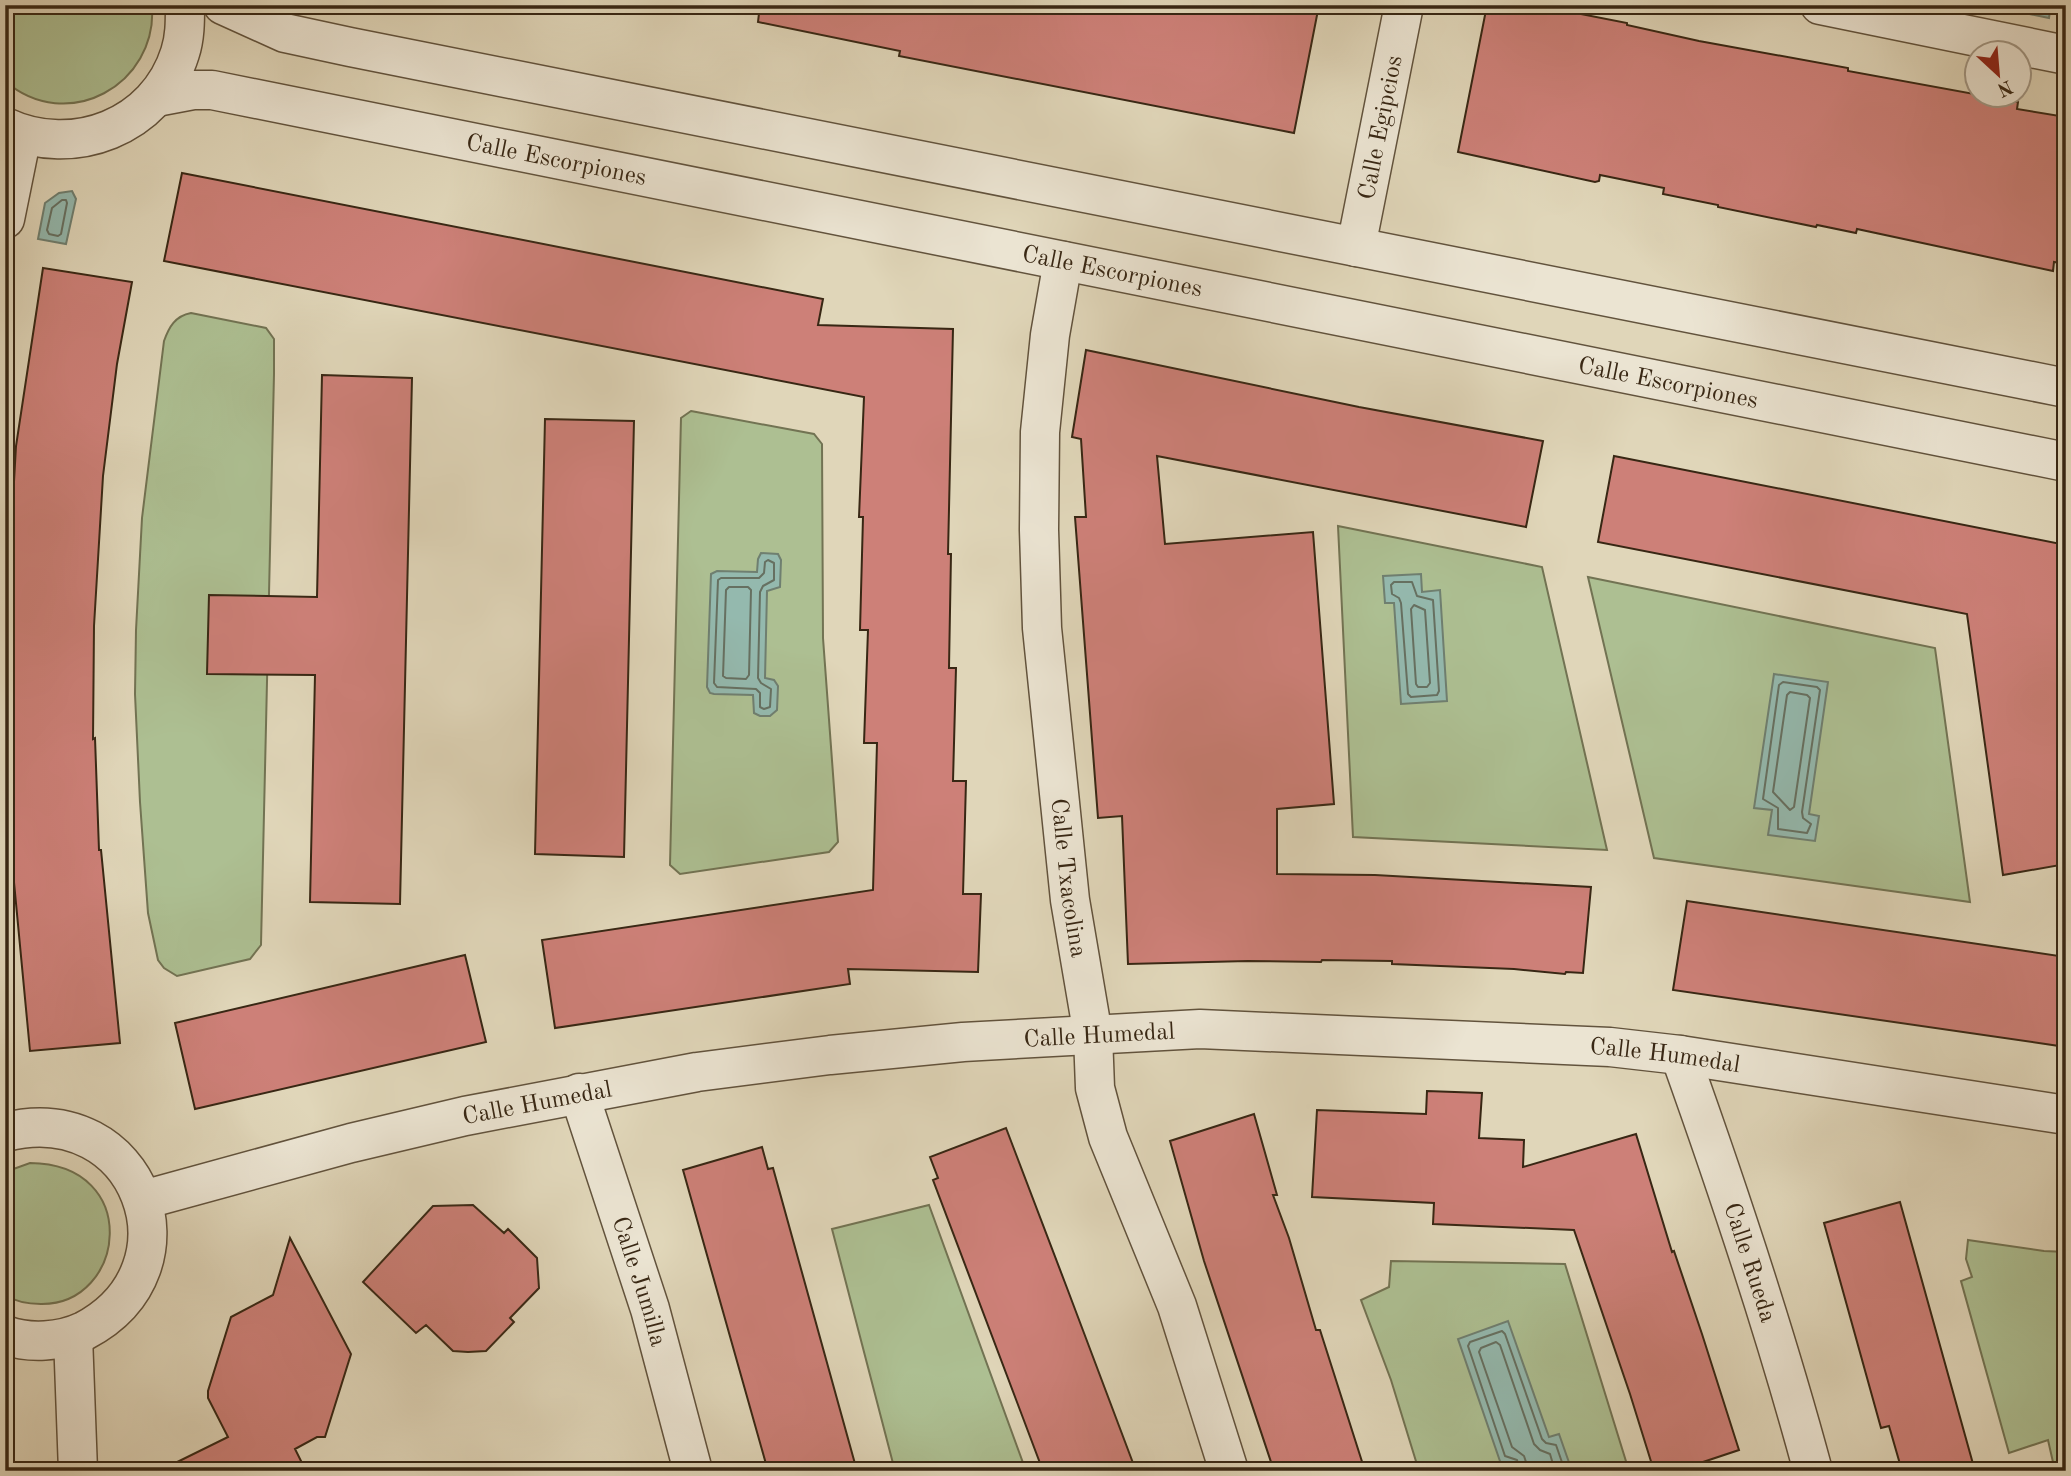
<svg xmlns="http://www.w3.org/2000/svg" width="2071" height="1476" viewBox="0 0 2071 1476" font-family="'Old Standard TT',serif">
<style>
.green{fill:#adbf92;stroke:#727353;stroke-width:2}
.water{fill:#94b9ae;stroke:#6f7f70;stroke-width:2}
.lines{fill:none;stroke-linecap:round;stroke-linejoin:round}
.shore{stroke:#667061;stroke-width:2}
.building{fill:#cd8078;stroke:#382714;stroke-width:2}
.minor-casing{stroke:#62533d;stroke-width:41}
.minor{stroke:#ebe4d2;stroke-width:38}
.labels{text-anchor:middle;stroke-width:5;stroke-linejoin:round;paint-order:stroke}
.street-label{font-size:24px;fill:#382714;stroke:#ebe4d2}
</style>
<rect width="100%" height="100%" fill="#e0d6b9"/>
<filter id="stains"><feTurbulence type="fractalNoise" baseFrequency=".00286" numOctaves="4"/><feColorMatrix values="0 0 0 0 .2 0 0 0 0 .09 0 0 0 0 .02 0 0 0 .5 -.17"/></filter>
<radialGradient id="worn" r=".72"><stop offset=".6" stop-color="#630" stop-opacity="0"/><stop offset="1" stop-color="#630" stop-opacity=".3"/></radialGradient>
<path class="green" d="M5,5h147c6,80 -85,130 -147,76z
M191,313l75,15 8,11v35l-13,571 -11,14 -73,17 -13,-8 -6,-8 -10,-47 -8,-111 -5,-108 1,-64 6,-112 22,-177c5,-14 11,-25 27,-28z
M691,411l123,23 8,10 1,194 15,204 -9,10 -149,22 -10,-9 11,-447z
M1338,526l204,41 65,283 -254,-13z
M1588,577l347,71 35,254 -316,-44z
M30,1163c113,1 96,142 11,141 -12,0 -25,-2 -36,-9v-123z
M929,1205l97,266h-131l-63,-242z
M1968,1240l76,11 22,1v219h-11l-7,-31 -39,13 -48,-172 11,-4 -6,-18z
M1391,1261l174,3 64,207h-210l-28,-91 -30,-80 28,-13z"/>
<path class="water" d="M1986,5h80v9l-16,-3 -1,7z
M72,191l4,8 -10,45 -28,-5 7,-36 14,-10z
M761,553l17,1 3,6 -1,27 -13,4 -2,87 9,2 4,6 -1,24 -7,6h-10l-6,-3 -1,-18 -39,-1 -4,-1 -3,-6 4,-113 6,-3 40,1 1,-13z
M1421,574l1,18 18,-2 7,111 -46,3 -7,-101h-9l-2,-27z
M1774,674l54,8 -19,132 10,2 -4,25 -47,-6 4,-25 -18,-2z
M1508,1321l41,116 10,-3 13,37h-58l-3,-7 -9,3 -44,-128z"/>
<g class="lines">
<path class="shore" d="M62,200h4l1,3 -6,31 -3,2 -9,-2 -2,-4 5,-22z
M768,560l6,3v17l-11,6 -3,6 -2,86 3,5 10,6 -1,18 -6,2 -4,-2v-14l-4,-4 -39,-2 -3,-4 4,-103 3,-2h38l5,-5 1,-11z
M1394,582h18l5,14 16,4 6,91 -2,4 -26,2 -3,-3 -7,-91 -2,-5 -7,-4 -1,-9z
M729,587h19l3,3 -2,85 -3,4 -20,-1 -3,-2 3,-86z
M1414,605l11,5 5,73 -3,4h-9l-2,-3 -5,-75z
M1783,682l34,5 3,3 -18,122 1,6 8,6 -4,9 -29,-4v-21l-15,-9 16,-114z
M1790,692l17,3 3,3 -16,109 -4,3 -17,-18 14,-97z
M1520,1471l-3,-11 -12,-4 -37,-110 2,-4 32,-11 3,3 37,105 4,4 10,2 9,26
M1529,1471l-5,-15 -12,-9 -33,-95 2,-4 15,-6 4,3 34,99 6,6 10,4 5,17"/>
</g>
<path class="building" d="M760,5h559l-25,128 -395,-77 1,-5 -142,-29z
M1487,5h48l92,18v2l72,16 149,27v3l170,31 -1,7 49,8v147l-12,-2 -1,9 -196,-42 -1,4 -39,-8 -1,2 -98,-20v-2l-55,-11 1,-6 -64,-13 -1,6 -4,1 -137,-30z
M182,173l641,126 -5,26 135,4 -5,225h3l-2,114h7l-3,113h13l-3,113h18l-3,78 -130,-3 2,15 -295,44 -13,-88 331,-50 4,-147h-13l4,-113h-8l3,-113h-4l5,-120 -700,-136z
M43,268l89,14 -15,82 -14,112 -9,150 -1,113 2,-1 4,112h2l19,193 -90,8 -22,-232 -3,-178 11,-195z
M1086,350l273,57 184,34 -17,86 -369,-71 8,88 148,-12 21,272 -57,5v65l98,1 216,12 -8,86 -17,-1 -1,2 -51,-5 -122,-5v-3l-70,-1 -1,2 -73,-1 -120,3 -6,-148 -24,2 -23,-301h11l-5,-78 -9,-2z
M322,375l90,3 -12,526 -90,-2 5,-227 -108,-1 2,-79 108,2z
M545,419l89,2 -10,436 -89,-3z
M1614,456l452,89v37l-9,43 9,62v177l-63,11 -36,-261 -369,-72z
M1687,901l379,56v90l-393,-57z
M465,955l21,87 -291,67 -20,-86z
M1427,1091l55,2 -3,45 45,2 -1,27 113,-33 36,118 2,-1 28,83 37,116 -39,13 1,8h-47l-24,-77 -56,-164 -141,-6 1,-21 -122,-6 5,-87 109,4z
M1254,1114l23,81h-4l16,43 27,92h4l45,141h-91l-70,-210 -34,-120z
M1006,1128l61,160 69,183h-93l-20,-53 -90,-238 5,-2 -8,-21z
M762,1147l6,22 5,-1 84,303h-89l-85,-301z
M1900,1202l75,269h-73l-13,-45 -8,2 -57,-205z
M473,1205l31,28 4,-4 29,29 2,30 -29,30 4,4 -28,29 -18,1 -15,-1 -27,-26 -10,8 -53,-51 70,-76z
M290,1238l61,116 -26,83h-8l-22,12 11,22h-147l69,-34 -20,-39v-7l23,-74 42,-22z"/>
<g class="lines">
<defs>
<g id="minor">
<path d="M223,5l62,28 65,14 1716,341"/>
<path d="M1820,5l246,50"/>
<path id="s1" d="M156,97l37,-7h19l1854,372"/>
<path d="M5,127c68,32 152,0 175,-74 5,-15 5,-31 5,-48"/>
<path d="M5,219l17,-84"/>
<path id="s2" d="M1356,247l48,-242"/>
<path id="s3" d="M1063,261l-13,74 -10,97 -1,98 3,98 28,272 23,135 2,53 13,49 69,169 52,165"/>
<path id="s4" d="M1680,1055c49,137 95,275 133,416"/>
<path id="s5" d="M579,1093l71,216 43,162"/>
<path d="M5,1132c135,-34 199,136 79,199 -23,11 -55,13 -79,4"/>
<path id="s6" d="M143,1200l208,-57 114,-27 232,-44 133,-17 133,-13 237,-13 410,18 70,8 386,60"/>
<path d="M73,1336l5,135"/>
</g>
</defs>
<use href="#minor" class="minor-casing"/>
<use href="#minor" class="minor"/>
</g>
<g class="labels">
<g class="street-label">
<text dy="8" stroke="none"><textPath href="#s2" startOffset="122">Calle Egipcios</textPath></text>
<text dy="8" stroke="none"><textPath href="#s1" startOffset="408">Calle Escorpiones</textPath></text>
<text dy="8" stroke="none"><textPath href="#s1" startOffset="975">Calle Escorpiones</textPath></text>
<text dy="8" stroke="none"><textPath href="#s1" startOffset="1542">Calle Escorpiones</textPath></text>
<text dy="8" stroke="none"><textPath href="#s3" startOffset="620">Calle Txacolina</textPath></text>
<text dy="8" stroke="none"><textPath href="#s6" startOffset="973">Calle Humedal</textPath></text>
<text dy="8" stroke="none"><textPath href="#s6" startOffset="1540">Calle Humedal</textPath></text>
<text dy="8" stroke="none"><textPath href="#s6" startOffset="406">Calle Humedal</textPath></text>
<text dy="8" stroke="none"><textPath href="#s4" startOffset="219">Calle Rueda</textPath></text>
<text dy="8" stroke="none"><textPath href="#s5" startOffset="198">Calle Jumilla</textPath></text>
</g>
</g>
<rect width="2071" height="1476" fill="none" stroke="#e0d6b9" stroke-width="28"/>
<rect x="7" y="7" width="2057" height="1462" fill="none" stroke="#382714" stroke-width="3.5"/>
<rect x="14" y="14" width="2043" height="1448" fill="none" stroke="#382714" stroke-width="2"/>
<g transform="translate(1998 74) rotate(154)"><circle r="33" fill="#ebe4d2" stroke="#a39886" stroke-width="2"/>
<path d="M0-5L12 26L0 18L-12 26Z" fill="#8f2418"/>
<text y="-10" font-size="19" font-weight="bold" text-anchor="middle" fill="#382714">N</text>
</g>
<rect width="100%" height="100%" filter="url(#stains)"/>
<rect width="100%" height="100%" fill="url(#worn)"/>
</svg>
